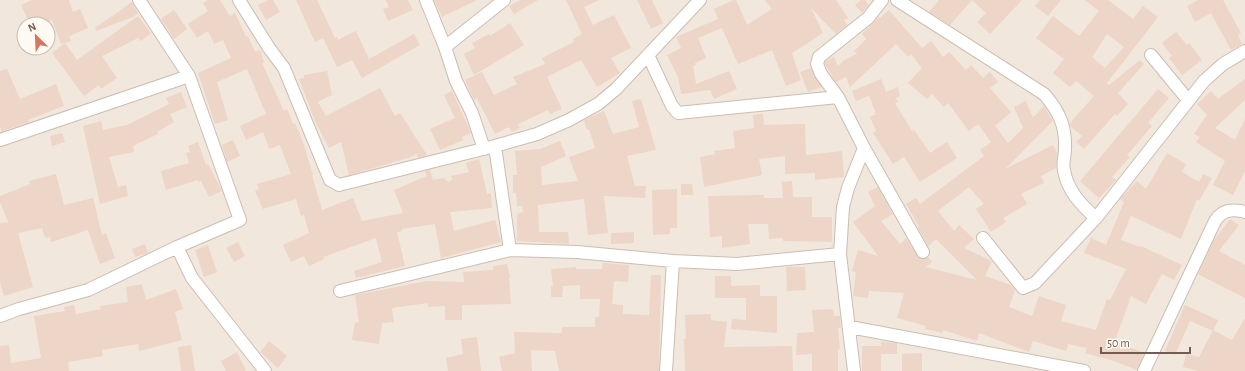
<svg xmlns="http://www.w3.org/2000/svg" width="1245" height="371" viewBox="0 0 1245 371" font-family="'Alegreya Sans',sans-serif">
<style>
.residential{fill:#f2e7dc;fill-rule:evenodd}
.building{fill:#edd5c7;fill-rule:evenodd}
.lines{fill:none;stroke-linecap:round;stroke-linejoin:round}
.minor-casing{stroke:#ccbdb3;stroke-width:14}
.minor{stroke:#fff;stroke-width:12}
</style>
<rect width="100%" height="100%" fill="#fbf5ed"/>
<path class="residential" d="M0,0h1245v371h-1245zM24,24h24v24h-24z"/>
<path class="building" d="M32,0h37l4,12 7,-3 8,19 -19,8 2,5 -10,3 -9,-24 -9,4h-13l-9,-19z
M208,0h12l10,16 5,-3 11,24 2,-1 7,16 5,-2 4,12 -2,1 22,48 3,-2 6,15 2,-1 7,16 11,36h-1l10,35 31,-12 9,23 41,-8 -9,-23 33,-14 -2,-5 5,-1 3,10 11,-2 4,4 4,-2 -1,-4 18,-4 -3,-9 13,-4 8,35 4,-1 1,15 -42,4 4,19 41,-11 6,22 -60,16 -6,-34 -33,5v2l-5,1 8,34 -49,12 -2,-7 28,-9 -6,-24 -53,19 1,2 -15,7 -5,-10 -13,6 -8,-17 26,-12 -5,-18 -3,1 -5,-17 -33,10 -8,-18 4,-2 -2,-5 34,-10 -11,-29 -11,4 -6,-17 -17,8 -6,-14 26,-12 -19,-45 -30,13 11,38 -13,4 -17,-51 33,-15 -8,-18 -9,4 -6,-13 -11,7 -9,-14 20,-13 -5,-8z
M268,0h5l7,12 -14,8 -8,-15z
M296,0h21l18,38 2,-1 1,3 18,-9 13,28 45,-25 6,11 -58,33 -10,-18 -15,7 -14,-29 -8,4z
M386,0h22l5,10 -25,11 -5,-12 6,-2z
M434,0h43l-35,17z
M520,0h18l-24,14 -5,-8z
M566,0h33l-15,7 9,18 21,-10 17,33 -20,10 9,15 -23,14 -16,-27 -34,17 15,32 -12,5 -2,-4 -30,14 2,4 -8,4 -3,-5 -14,7 -18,-36 -3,2 -9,-20 17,-8 12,23 23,-11 -4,-7 32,-13 -3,-6 32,-16 -1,-3 9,-5z
M637,0h15l11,23 -12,6z
M734,0h2l11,25 25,-16 -7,-9h71l12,18 -4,2 3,5 -11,9 -25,-26 12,25 -31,20 9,27 -15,6 -14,-36 -34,14 -16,-36 -24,10 8,20 -11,5 1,2 -3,1 3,18 33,-13 8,18 -23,10 -4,-9 -29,4 -3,-17 -11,-22 14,-7 -5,-11 42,-18 -4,-10z
M861,0h4l4,5 -7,8 -7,-8z
M939,0h83l-32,34 -13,-12 9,-9 -14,-13 -22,25 -21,-13z
M1040,0h21l-13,16 -13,-10z
M1085,0h23l25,19 10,-13 15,11 -51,66 2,2 31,-25 4,4 -26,29 10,11 -11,12 -2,-2 -31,35 -8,-7 6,-6 -12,-10v-3l24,-27 -18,-15 -6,6 -17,-14 11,-14 -28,-21 17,-22 26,20 20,-25zM1107,34l17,13 -19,21 -13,-11z
M1198,0h25l18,33 -3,2 4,9 -11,6 -20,-37 -16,9 -8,-16z
M132,2l6,11 -5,4 -37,14 -1,-3z
M174,10l13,19 -13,10 -13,-20z
M889,10l33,38 9,-7 12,16 6,-5 17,18 5,-5 12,13 7,-6 8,10 -8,6 21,24 -16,14 13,17 15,-15 -9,-21 12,-6 7,17 11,-12 9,15 -48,48 48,-24 4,8 -1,15 -15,8 3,7 -23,11 6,10 -24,14 3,4 -15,10 -15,-23 8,-5 -15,-17 -31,24 16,20 5,-6 15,14 -10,9 28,13 -7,15 26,9 4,5 -6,17 23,9 7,-20 27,9 -5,16 35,9 11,-31 3,1 16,-31 -42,-16 7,-15 15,7 18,-43 -4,-3 17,-18 9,8 21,-36 19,11 -4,8 17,10 4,-8 9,4 -13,23 -2,-2 -16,40 -50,-23 -10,24 19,7 1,-1 41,19 -8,15 -12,-6 -16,30 -15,-8 -16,45 29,12 -7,17 -23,-9 -29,-8 2,-5 -19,-4 -2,7 -33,-10 -4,11 -50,-19 -2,8 -34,-11v3l-18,-4 1,-3 -29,-8 7,-25 -35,-2 -1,7 -15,-2 3,-24 -4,-1 6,-21 20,6 -25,-34 22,-16 -7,-14 10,-5 15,27 -12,7 19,23 6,-6 13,20 4,1 5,-2 4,5 -6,5 51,13 -41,-41 -8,7 -10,-18 1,-2 -13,-22 10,-6 4,6 64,-48 -4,-6 11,-8 -13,-18 -9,7 -21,-28 -4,4 -12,-13 -5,5 -19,-16 14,-15 -11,-14 -3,3 -12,-13 -46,43 -4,-10 -10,5 -11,-18 1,-3 8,-4 4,9 6,-6 13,-6 -3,-3 12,-12 -4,-5 17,-17 1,1z
M138,16l13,17 -10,8 -3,-3 -36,18 15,22 -16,11 -2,-4 -15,11 -32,-43 13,-10 12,17z
M510,23l14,22 -50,30 -10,-21 11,-6 -3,-5 17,-9 1,2z
M1176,32l11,13 2,-2 13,17 -20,15 -13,-17 3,-2 -10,-13z
M811,68l11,19 -14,5 -8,-20z
M7,69l13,30 36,-15 8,22 -36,14 1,2 -27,9 -2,-4v-56z
M327,71l5,24 -14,7 8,14 54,-28 15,28 5,-3 27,42 -9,3 -2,-4 -8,4 -59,17 -8,-33 -12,6 -14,-27 -16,-42 5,-1v-3z
M881,79l5,13 12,-5 2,9 -4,2 2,4 -3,1 17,28 2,-1 16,23 17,-11 10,16 -37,24 -16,-25 -11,7 -20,-31 3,-2 -6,-14 6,-3 -7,-18 -13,5 -4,-10z
M1245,79v21l-30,28 20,12 10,-21v52l-12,24 -20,-10 12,-24 -29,-19 4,-5 -6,-3 13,-19 -10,-11 14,-13 7,8z
M1158,89l11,9 -21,25 4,3 -25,29 3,2 -18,20 4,3 -17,18 -19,-17z
M452,91l19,42 -9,4 1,3 -23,10 -10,-21 25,-11 -11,-23z
M181,92l6,15 -17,7 4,8 -17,10 1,2 -25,12 1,6 -25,5 9,30 8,-2 2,11 -28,8 -17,-78 18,-5 2,9 24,-5 42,-21 -3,-6z
M641,99l15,51 -29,6 8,30h11l-1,12 -41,-2 4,37 -20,2 -4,-36 -46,6 1,27h29l1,12 -52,-3v-27l6,-2 -1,-6h-5l-1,-13h-3v-18h4l-2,-24 25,-2 20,-8 6,15 -25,11 1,18 36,-4 -9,-24 26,-9 -6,-19 -2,1 -3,-10 20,-9 9,23 26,-7 -7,-26z
M763,114l1,11 41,-1 1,31 36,-4 2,26 -29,3v-7l-30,1v-18l-26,3 3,16 -58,12 -4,-30 15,-3 -1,-3 21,-3 -2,-17 21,-3 -1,-13z
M62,133l3,9 -13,4 -2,-10z
M233,140l7,16 -13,6 -5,-17z
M198,142l8,23 2,-1 14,27 -13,6 -8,-16 -2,1 -1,-2 -32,10 -5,-19 28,-8 -3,-10 4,-1 -2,-6z
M56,174l8,31 29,-7 9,37 4,-2 9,25 -15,6 -12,-34 -37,12 -1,-5 -5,1 -3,-10 -24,5 15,54 -29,9 -4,-14v-59l8,-1 -8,-20v-6l30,-12 -1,-3z
M792,181l1,16h19v20h20v25l-49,-1v-3l-14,1 -1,-15h-20l2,20 -28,4v-12l-12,1 -2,-41 56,-1v3h19l-1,-16z
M681,184h11l1,11h-12z
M677,189v39h-7v6l-17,1 -1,-45z
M1230,219l9,6 -20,26 26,14v33l-47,-24 16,-34z
M634,232v11l-23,1v-11z
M238,242l7,14 -11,6 -8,-14z
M145,244l3,9 -13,4 -3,-8z
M208,245l9,27 -13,5 -9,-27z
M603,263l26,2 -1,17 -14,-1 -2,23 11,1v9l26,1 2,-40h10l-2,96h-100l-4,-20 -24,-1 1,21h-30l-3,-14 16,-4 -1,-21 48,1v-6h33v-10h4l1,-18h-20v-14l-17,1 -1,11h-11v-11h2l-2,-17 25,-2v2h26z
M507,264l3,13h-1l2,27 -49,1v15h-17v-14l-17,1v-4l-36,5 2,14 -12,1 -3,21 -27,-4 3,-18 4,1 -4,-28 72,-14 37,1 -1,-10 30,-2v-4z
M786,267h19l1,23 -19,1z
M715,276h16v10l29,-1v11h17v37l-46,-4 1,-10 14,1v-22h-31z
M142,284l4,16 30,-11 7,20 -8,3 7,28 -43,11 -1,-7 -36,6 1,6 -35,6 1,9h-69v-25l9,-1 2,18 30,-5 -7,-42 31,-5 -1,-4 10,-2 2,9 25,-5 -1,-3 28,-4 -2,-15z
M1185,305l33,15 -5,11 -23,-10 -15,34 -10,-4z
M833,309l1,7h6v4l1,8h-3l2,21 -2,1v21h-26v-17l-16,1 1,-22 17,-1 -2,-22z
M711,314v6l16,2 -3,25 68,-1 1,25h-108l-1,-32h2l-1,-24z
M1245,318v53h-46l-16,-4 3,-13 13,3 14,-27 19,10z
M477,337l4,34h-33l-2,-13 17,-4 -2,-15z
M269,341l18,15 -9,12 -18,-16z
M881,342l16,1v11h-16z
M191,345l4,26h-14l-3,-24z
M862,346h19v25h-19z
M237,352l9,19h-20l-5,-10z
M922,353v18h-20v-17z"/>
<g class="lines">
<defs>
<path id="minor" d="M139,0l50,76 51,144 -63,27
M239,0l30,48 15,20 46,112 9,5 156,-39 42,-12 32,-14 29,-16 18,-15 84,-89
M426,0l19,47 11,34 16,32 12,36
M897,0l147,94c15,17 22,32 21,55 0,7 -3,15 -1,21 3,20 17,35 32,48
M445,47l59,-47
M648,55l24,51 6,7 160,-16
M1151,55l37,45
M0,140l189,-64
M495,146l15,104
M864,148l59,104
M983,238l40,50 12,-5 61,-65 108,-137 19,-17 22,-13
M340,291l170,-41 67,2 96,9 64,3 103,-10
M0,316l19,-7 69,-19 89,-43 15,31 73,93
M850,327l234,44
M666,371l7,-110
M854,371l-14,-117 3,-47 5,-19 16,-40 -26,-51 -17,-23 -4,-10 2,-7 49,-39 14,-18
M1144,371l71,-150c8,-12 17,-12 30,-9"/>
</defs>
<use href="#minor" class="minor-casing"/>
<use href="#minor" class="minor"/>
</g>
<g transform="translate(36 36) rotate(336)"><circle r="19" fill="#fef9f3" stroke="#c7bab2"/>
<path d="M0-3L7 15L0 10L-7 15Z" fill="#d67660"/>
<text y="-6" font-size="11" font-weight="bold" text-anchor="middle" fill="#745c51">N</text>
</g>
<path d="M1101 347v6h89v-6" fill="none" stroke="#745c51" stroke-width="2"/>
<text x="1107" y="347" font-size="12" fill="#745c51" stroke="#fef9f3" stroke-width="3" paint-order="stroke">50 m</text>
</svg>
